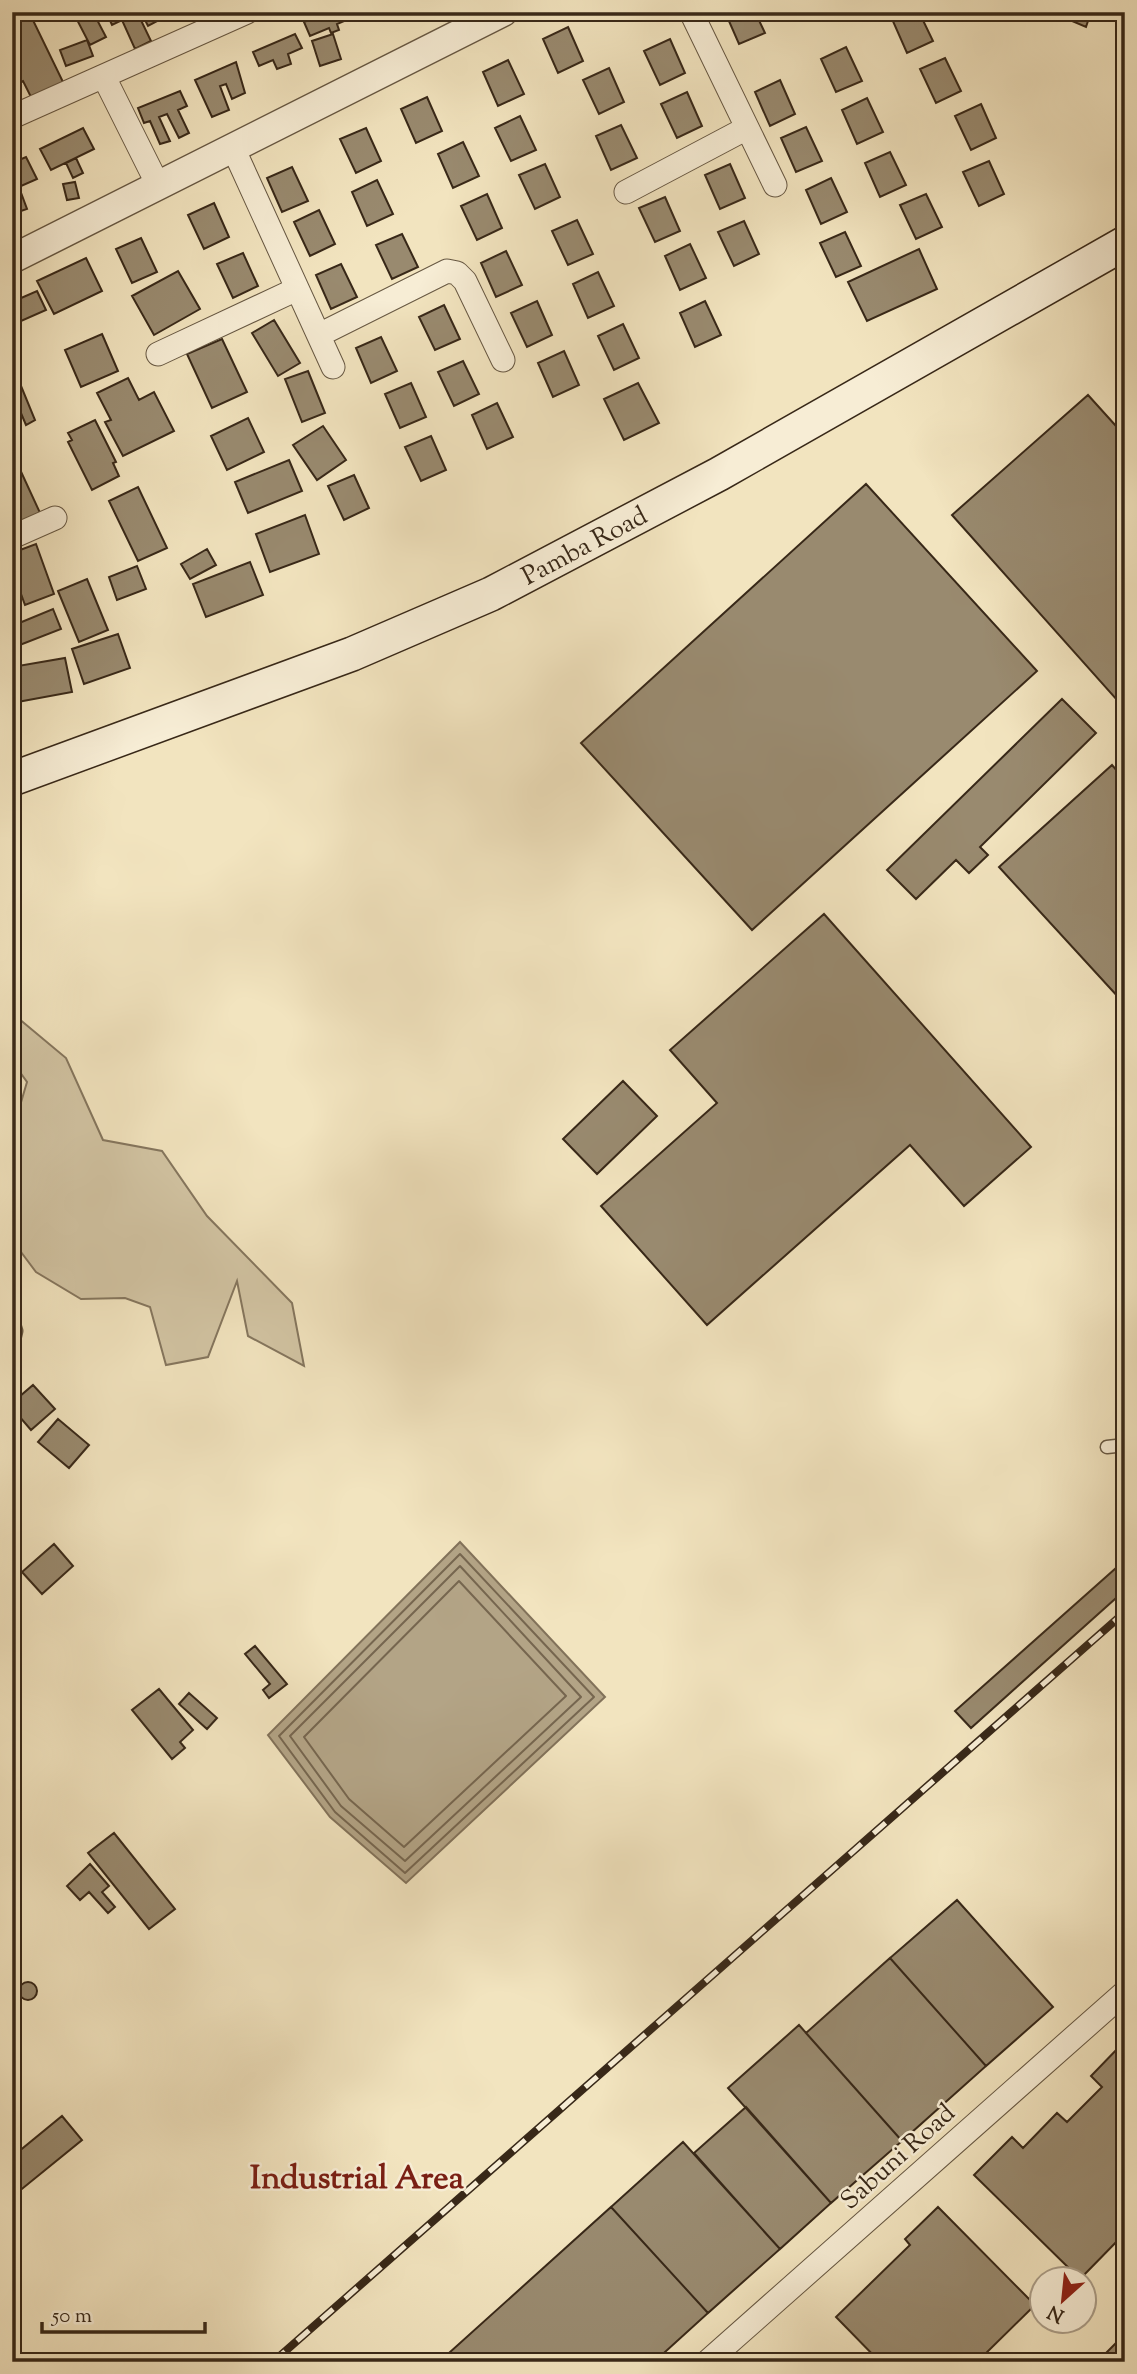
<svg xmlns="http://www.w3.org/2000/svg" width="1137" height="2374" viewBox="0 0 1137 2374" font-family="'Sorts Mill Goudy',serif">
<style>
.green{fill:#d2c4a3;stroke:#85765e;stroke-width:2}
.water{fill:#b3a486;stroke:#82725a;stroke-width:2}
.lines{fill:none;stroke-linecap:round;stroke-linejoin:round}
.shore{stroke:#76664f;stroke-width:2}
.building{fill:#998a6f;stroke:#382818;stroke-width:2}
.service-casing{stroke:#665742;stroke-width:15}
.minor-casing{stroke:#665742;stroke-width:25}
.tertiary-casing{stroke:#665742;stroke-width:31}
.secondary-casing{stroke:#382818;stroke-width:36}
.service{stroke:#f7edd5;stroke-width:12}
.minor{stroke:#f7edd5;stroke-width:23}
.tertiary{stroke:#f7edd5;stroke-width:28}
.secondary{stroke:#f7edd5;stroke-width:33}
.rail-casing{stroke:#382818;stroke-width:8}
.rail{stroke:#f7edd5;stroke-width:5;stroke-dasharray:16;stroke-linecap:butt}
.labels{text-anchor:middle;stroke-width:5;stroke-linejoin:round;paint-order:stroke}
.street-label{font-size:26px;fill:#382818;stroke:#f7edd5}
.district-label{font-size:33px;font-weight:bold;fill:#7a1f14;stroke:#f7edd5}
</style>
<rect width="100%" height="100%" fill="#f2e4bf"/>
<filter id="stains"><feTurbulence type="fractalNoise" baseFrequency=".00286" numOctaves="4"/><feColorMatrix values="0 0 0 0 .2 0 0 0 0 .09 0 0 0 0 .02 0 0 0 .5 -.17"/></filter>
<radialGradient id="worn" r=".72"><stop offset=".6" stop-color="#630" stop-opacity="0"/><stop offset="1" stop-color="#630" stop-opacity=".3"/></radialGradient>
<path class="green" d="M12,1013l54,45 37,82 59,11 45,65 85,87 12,63 -56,-30 -11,-55 -29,76 -42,8 -16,-58 -25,-9 -44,1 -45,-27 -24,-32v-107l15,-51 -15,-21z"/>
<path class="water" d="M460,1542l145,155 -199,186 -76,-66 -62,-82z"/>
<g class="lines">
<path class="shore" d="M460,1554l134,143 -189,176 -70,-61 -56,-76z
M460,1566l121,131 -176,164 -64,-55 -51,-70z
M459,1581l107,115 -162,151 -55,-48 -45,-62z"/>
</g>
<path class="building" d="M12,12h17l35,72 -32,15 -9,-18 -11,5z
M73,12h20l13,25 -16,8z
M106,12h31l14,29 -16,8 -13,-29 -10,5z
M141,12h33l-26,14z
M328,12h19l2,7 -12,5 2,6 -8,3 -2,-5 -19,8 -6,-14z
M725,12h30l10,21 -26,11z
M906,12h13l14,29 -26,12 -15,-34z
M1051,12h40l-5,15z
M568,27l15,34 -25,12 -15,-34z
M295,34l7,14 -14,6 3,10 -14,5 -4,-9 -14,6 -6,-14z
M333,34l8,25 -21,7 -8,-25z
M670,39l15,34 -25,12 -16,-34z
M87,40l6,16 -27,10 -6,-16z
M846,47l16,34 -26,11 -15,-33z
M945,58l16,33 -25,12 -16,-34z
M508,60l16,34 -26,12 -15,-34z
M236,62l9,31 -13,6 -6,-15 -6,2 9,24 -17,7 -17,-37z
M609,68l15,34 -25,12 -16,-34z
M780,80l15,34 -25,12 -15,-34z
M180,91l7,15 -9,4 11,23 -10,5 -12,-24 -8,3 11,24 -10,3 -10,-23 -6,2 -6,-15z
M687,92l15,34 -25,12 -16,-34z
M427,97l15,34 -26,12 -15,-34z
M867,98l16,34 -26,12 -15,-34z
M981,104l15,34 -25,12 -16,-34z
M520,116l16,34 -25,11 -16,-33z
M621,125l16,33 -26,12 -15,-34z
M806,127l16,34 -26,11 -15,-34z
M83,128l11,21 -43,21 -11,-21z
M366,128l15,33 -25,12 -16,-34z
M463,142l16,34 -26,12 -15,-34z
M890,152l16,33 -26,12 -15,-34z
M26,157l11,22 -25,11v-27z
M76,158l7,15 -10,5 -7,-15z
M989,161l15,33 -25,12 -16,-34z
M545,164l15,33 -25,12 -16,-34z
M730,164l15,34 -25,11 -15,-34z
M292,167l16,34 -26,11 -15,-34z
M831,178l16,34 -26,12 -15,-34z
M377,180l16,34 -26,12 -15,-34z
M75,182l4,16 -12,2 -4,-16z
M20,190l7,19 -15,5v-21z
M487,194l15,34 -25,12 -16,-34z
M926,194l16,33 -26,12 -16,-34z
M665,197l15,34 -25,11 -16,-34z
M214,203l15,34 -25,12 -16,-34z
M319,210l16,34 -25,12 -16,-34z
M577,220l16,34 -25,11 -16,-34z
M744,221l15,33 -25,12 -16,-34z
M845,232l16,34 -25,11 -16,-34z
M402,234l16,33 -26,12 -16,-34z
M141,238l16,34 -25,11 -16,-34z
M690,244l16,34 -26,12 -15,-34z
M919,249l18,40 -70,32 -19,-39z
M506,251l16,34 -26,12 -15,-34z
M243,253l15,33 -25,12 -16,-34z
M86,258l16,33 -48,23 -17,-33z
M341,264l16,33 -26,12 -15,-34z
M178,271l22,38 -46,26 -22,-39z
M598,272l16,34 -26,12 -15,-34z
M37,291l9,19 -34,15v-23z
M537,301l15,34 -25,12 -16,-34z
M705,301l16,34 -26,12 -15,-34z
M444,305l16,34 -25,11 -16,-33z
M274,320l26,43 -22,13 -26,-43z
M623,324l16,34 -25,12 -16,-34z
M102,334l16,37 -37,16 -16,-37z
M381,337l16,34 -26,12 -15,-35z
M222,339l25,53 -35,16 -25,-54z
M564,351l15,34 -26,12 -15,-34z
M463,361l16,33 -25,12 -16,-34z
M12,364l23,56 -9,5 -14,-33z
M308,371l17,42 -23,9 -17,-43z
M128,378l11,22 15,-8 20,39 -51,25 -18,-34 6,-2 -14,-27z
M411,383l15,34 -26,11 -15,-34z
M638,383l21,40 -35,17 -20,-41z
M1088,395l37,41v102l-4,3 4,5v163l-173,-194z
M497,403l16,34 -26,12 -15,-34z
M248,418l16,34 -37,18 -16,-34z
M95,420l21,42 -3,1 6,13 -27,14 -24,-48 4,-2 -4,-7z
M323,426l23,34 -29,20 -24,-35z
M431,436l15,34 -25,11 -16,-34z
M289,460l13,31 -54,22 -13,-31z
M17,463l24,52 -29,13v-62z
M354,475l15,33 -25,12 -16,-34z
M866,484l171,187 -285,259 -171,-187z
M138,487l29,61 -29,13 -29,-60z
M305,515l14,39 -49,18 -14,-38z
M36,544l18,50 -29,11 -13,-36v-16z
M207,549l9,16 -26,14 -9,-15z
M250,562l13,33 -57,22 -13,-33z
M137,566l9,23 -29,11 -8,-23z
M87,579l21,51 -29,12 -21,-51z
M53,609l8,20 -49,19v-22z
M118,634l12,34 -46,16 -12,-35z
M65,658l7,34 -60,11v-36z
M1062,699l34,34 -116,114 8,8 -19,18 -13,-13 -40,39 -29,-29z
M1112,765l13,15v214l-5,5 -121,-132z
M824,914l207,233 -67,59 -54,-61 -203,180 -106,-119 116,-103 -47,-53z
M623,1081l34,35 -60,58 -34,-35z
M33,1385l22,24 -24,21 -19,-22v-5z
M58,1419l31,26 -20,23 -31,-26z
M54,1544l19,22 -31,28 -20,-22z
M1125,1560v30l-154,138 -16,-17z
M255,1646l32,38 -18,14 -6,-8 7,-6 -25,-30z
M159,1689l34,41 -13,12 5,6 -13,11 -40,-49z
M189,1693l28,25 -10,11 -28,-25z
M114,1833l61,76 -26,20 -61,-76z
M90,1864l19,22 -7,6 13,15 -7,6 -19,-21 -9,8 -13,-14z
M957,1900l96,107 -67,59 -96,-108z
M890,1958l96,108 -84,75 -96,-108z
M19 1991a9 9 0 1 1 18 0a9 9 0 1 1-18 0Z
M799,2025l103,116 -71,62 -103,-115z
M1122,2044l3,3v186l-45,46 -106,-104 38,-38 11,11 34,-35 10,9 35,-35 -11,-11z
M746,2107l85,96 -51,46 -86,-96z
M62,2116l20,24 -70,57v-40z
M683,2142l97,107 -72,64 -97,-106z
M611,2207l97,106 -54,49h-215z
M938,2207l97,98 -58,57h-97l-44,-45 74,-72 -5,-6z
M1125,2334v28h-28z"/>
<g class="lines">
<defs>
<path id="service" d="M12,1318l4,13 -4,17
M1107,1447l18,-2"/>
<path id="minor" d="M691,12l84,173
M104,77l55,110
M12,117l235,-105
M234,150l99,217
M626,192l121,-64
M319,335l128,-64 10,2 8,8 38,79
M158,354l139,-65
M12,537l43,-19
M707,2362l418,-370"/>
<path id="tertiary" d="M12,259l491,-247"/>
<path id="secondary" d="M12,779l340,-125 139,-60 228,-120 406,-231"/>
</defs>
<use href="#service" class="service-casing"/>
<use href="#minor" class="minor-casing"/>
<use href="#tertiary" class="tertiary-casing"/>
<use href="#secondary" class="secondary-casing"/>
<use href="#service" class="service"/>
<use href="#minor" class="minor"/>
<use href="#tertiary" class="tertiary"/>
<use href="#secondary" class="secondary"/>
<defs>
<path id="rail" d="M273,2362l852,-750"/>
</defs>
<use href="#rail" class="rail-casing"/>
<use href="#rail" class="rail"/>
</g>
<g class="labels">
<g class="street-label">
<text transform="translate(584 545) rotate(-28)" y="9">Pamba Road</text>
<text transform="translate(897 2156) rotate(-42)" y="9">Sabuni Road</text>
</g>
<g class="district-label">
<text x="357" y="2188">Industrial Area</text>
</g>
</g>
<rect width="1137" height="2374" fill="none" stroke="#f2e4bf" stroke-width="42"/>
<rect x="14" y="14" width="1109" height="2346" fill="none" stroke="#382818" stroke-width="3.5"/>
<rect x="21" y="21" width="1095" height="2332" fill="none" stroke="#382818" stroke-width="2"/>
<g transform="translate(1063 2300) rotate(207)"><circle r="33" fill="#f7edd5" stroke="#ab9e89" stroke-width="2"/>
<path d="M0-5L12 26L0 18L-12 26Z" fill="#8f2418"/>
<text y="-10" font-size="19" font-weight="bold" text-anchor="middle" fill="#382818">N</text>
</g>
<path d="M42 2322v10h163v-10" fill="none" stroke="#382818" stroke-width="3.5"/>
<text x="52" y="2322" font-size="21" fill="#382818" stroke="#f7edd5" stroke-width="5" paint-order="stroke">50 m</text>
<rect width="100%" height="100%" filter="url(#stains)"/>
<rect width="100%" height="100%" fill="url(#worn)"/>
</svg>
